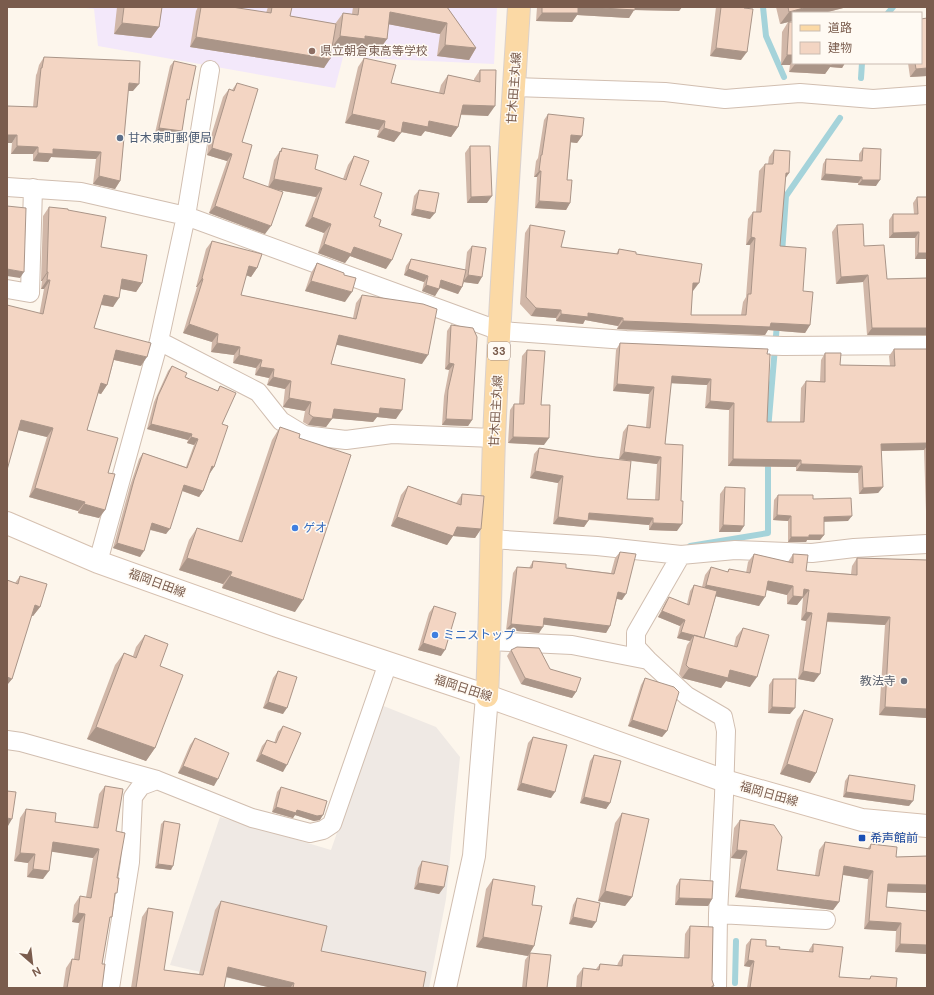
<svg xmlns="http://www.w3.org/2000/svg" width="934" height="995" viewBox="0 0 934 995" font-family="'DM Sans','Noto Sans JP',sans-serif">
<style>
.industrial{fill:#efe9e4}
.education{fill:#f3e8fa}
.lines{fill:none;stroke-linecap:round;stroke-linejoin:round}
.stream{stroke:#a5d3da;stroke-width:6}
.minor-casing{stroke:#d1beb0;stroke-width:20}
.tertiary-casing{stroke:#d1beb0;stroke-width:24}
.secondary-casing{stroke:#d6c0b0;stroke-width:24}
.primary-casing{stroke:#dad1cd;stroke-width:24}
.minor{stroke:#fff;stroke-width:18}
.tertiary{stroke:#fff;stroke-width:22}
.secondary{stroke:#fff;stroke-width:22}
.primary{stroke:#fbd9a5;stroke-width:22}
.wall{fill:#d1b7a8;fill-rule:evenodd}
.shaded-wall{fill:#aa9588}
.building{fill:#f3d5c3;stroke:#aa9588}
.education-dot{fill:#8d6e63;stroke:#fffaf3;stroke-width:1.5}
.service-dot{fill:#5c6f8a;stroke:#fffaf3;stroke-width:1.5}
.shop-dot{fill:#3f7fe0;stroke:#fffaf3;stroke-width:1.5}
.worship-dot{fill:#6b7280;stroke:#fffaf3;stroke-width:1.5}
.transit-dot{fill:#1a4fb4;stroke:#fffaf3;stroke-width:1.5}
.labels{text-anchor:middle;stroke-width:3;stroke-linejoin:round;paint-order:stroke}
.shield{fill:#fffaf3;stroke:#a28b7f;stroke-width:1}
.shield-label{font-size:11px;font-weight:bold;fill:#7a5c4d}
.education-label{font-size:12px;fill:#785e54;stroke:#fffaf3;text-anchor:start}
.street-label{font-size:12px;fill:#7a5c4d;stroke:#fffaf3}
.service-label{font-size:12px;fill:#4e5e75;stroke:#fffaf3;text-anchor:start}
.shop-label{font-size:12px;fill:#366cbe;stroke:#fffaf3;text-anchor:start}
.worship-label{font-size:12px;fill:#5b616d;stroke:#fffaf3;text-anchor:end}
.transit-label{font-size:12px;fill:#164399;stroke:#fffaf3;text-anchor:start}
</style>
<rect width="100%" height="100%" fill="#fdf6ec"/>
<path class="industrial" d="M381,705l55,22 24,30 -14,142 -17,89h-159l-100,-23 50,-148 111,33z"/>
<path class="education" d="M77,7h420l-3,57 -151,-7 -8,31 -237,-42 -4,-37z"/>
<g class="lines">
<path class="stream" d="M763,7l3,29 18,41
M888,13l5,-6
M861,78l1,-15
M782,253l4,-57 54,-78
M768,430l9,-106
M690,546l78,-13v-73
M735,983l1,-42"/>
<defs>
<path id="minor" d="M514,87l151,5 60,7 75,-6 73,6 54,-4
M7,187l74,5 105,24 314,115 126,9 157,6 144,-1
M7,289l23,4 3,-105
M159,341l99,51 23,29 23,14 42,5 46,-6 102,4
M490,539l107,7 84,9 54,-5 77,3 42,-5 73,-4
M681,555l-45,78v14l12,13 39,36 36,21 3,14 -2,65 -6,118 -1,74
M98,562l61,-221 27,-125 24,-146
M489,641l83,4 76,15
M7,740l14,2 136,38
M718,914l108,6
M110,988l20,-126 3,-65 8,-11 16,-6 95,38 58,15 13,-3 9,-6 56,-161"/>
<path id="tertiary" d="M445,988l29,-132 13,-160"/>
<path id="secondary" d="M7,523l91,39 179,64 210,70 238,85 137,39 65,6"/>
<path id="primary" d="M487,696c4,-86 4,-171 7,-257 6,-144 16,-288 25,-432"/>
</defs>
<use href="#minor" class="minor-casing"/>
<use href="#tertiary" class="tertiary-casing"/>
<use href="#secondary" class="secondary-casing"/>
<use href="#primary" class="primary-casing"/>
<use href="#minor" class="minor"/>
<use href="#tertiary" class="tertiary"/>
<use href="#secondary" class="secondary"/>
<use href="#primary" class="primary"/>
</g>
<path class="wall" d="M117,7h45l-3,20 -8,11 -37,-4z
M198,7h34l34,6 2,-6h4l18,9 45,8 8,-11 9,1 1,-7h94l29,41 -7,12 -32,-4 3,-22 -52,-10 -1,15 -8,11 -21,-3 -1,3 -25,-3 -8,21 -134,-21 6,-36z
M537,7h145l-3,4 -45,-1 -5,8 -52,-3 -5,7 -36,-1z
M716,7h28l-3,53 -31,-4z
M776,7h71l-23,6h-31l-4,9h4v41h52l-3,5 -12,-1 -5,7 -36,-2 1,-7h-9l1,-33 6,-10 -8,2z
M927,18v58l-17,1 -2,-14h13z
M44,57l89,34h-5l-8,90 -5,8 -22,-5 3,-25 -45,-2 -3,5 -15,-1v-7h-22l1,-11 21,-36 3,-32 1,-2 2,-8z
M364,58l27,25 48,10 2,-8 7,-10 26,6v-2l6,-9 8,46 -27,-1 -3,12 -7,10 -26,-6 -4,5 -20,-4 -7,10 -17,-5 2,-7 -34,-7 13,-56z
M174,61l12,42 -4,28 -4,6 -23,-4 15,-67z
M237,83l5,59 1,36 25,9 6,-27 8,-12 33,21 28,10 5,-14 6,-9 6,29 14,32 5,9 7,43 -36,-13 -5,7 -27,-10 6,-20 -19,-7 11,-29 -38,-7 -13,44 -56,-21 18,-52 -20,-6 1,-9 15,-49 6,-8 3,1z
M548,114l34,22 -5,7 -6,-1 -4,38 3,23 -4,7 -31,-2 2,-31h-3l2,-16 2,-3 6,-38z
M470,146l17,57h-20l-2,-50z
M863,148l13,38 -18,-1v-2l-37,-3 2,-16 3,-5 33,2v-7z
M774,150l15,23 -4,6 -5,67 23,45 7,34 -5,8 -37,-3 -3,5 -148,-6 1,-3 -33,-6 -2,4 -27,-3v-3l-25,-2 -11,-12 5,-71 5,-8 31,22 55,7 3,-5 17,5 57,37h-1l-1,24h50l2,-13 3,-5 4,-52h-4l2,-26 5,-7h3l3,-41 6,-7h3l1,-7z
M419,190l11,29 -19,-4 3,-19z
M917,197l10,62h-12v-21h-26v-18l4,-6h21l-1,-11z
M49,207l19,3 33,37 41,36 -6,9 -15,-3 -8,18 -12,-2 -7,23 47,38 -27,-6 -7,25 -6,9 -3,-1 -11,37 21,43 -3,37 -6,8 -21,-5v-2l-49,-14 18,-60 -29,-7 26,-141h-3l1,-8h-1l2,-65z
M837,225l27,21 23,33 40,-1 -60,57 -4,-53 -27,2 -4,-52z
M212,241l45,27 -6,9 -5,-2 -5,20 112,23 3,-15 6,-8 60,69 -85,-20 -6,20 65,55 -19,-2 -4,5 -41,-4 -6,9 -18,-2 -5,-3 2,-11 -22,-4 2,-18 -18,-4 2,-7 -14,-3 1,-7 -23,-5 1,-8 -23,-3 1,-10 -29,-9 14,-46h-1l10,-38z
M472,246l6,38 -14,-2 -2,5 -4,7 -18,-6 -5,8 -13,-5 2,-9 -20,-7 2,-9 5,-7 54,11 2,-18z
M317,263l27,12 1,27 -40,-11 6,-18z
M451,325l21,95 -4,6 -26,-1 2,-29 5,-26 -4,-1 2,-38z
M620,343l147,11v68h33l1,-34 5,-7h14l1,-21 4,-7 15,12 50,1 -1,-10 5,-7h33v162h-1l-2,-61 -43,1 2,36 -5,6 -19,1 -1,-21 -62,-2v-4l-68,-1 1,-56 -24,-2 2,-23 -36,-2 -6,61 12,87 -28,-1v-5l-60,-5 -5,7 -31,-3 5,-41 -28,-5 4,-24 5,-6 57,9 34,4 -11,-2 4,-27 5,-7 18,2 3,-33 -36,-3 3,-41zM631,461l26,3 -2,36 -28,-1z
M527,350l14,55 3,40 -36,-2 2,-33 4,-6h5l3,-48z
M172,366l13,11 32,14 3,-5 2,38 -8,43 -4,6 -7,18 -4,6 -17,-6 -16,43 -16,-4 -10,27 -27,-9 17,-62 9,-27 4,-6 43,14 8,-22 -7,-2 1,-3 -41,-11 7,-27 14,-31z
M280,427l19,11 -4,174 -73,-24 1,-4 -44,-14 10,-30 8,-12 41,13 34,-101z
M408,486l48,17 6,-9 19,35 -6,9 -22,-2 -6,9 -56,-19 10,-31z
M725,487l19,39 -4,6h-21l1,-38z
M778,495l35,4 35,22h-24v14l-4,5h-13l-1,2h-18v-21l-15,-1 1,-20z
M620,552l2,48 -5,-1 -7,27 -4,7 -63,-9 -4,9 -33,-3 7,-57 4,-6 12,1 4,-7 33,7 45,5 4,-15z
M754,554l34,8 5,-8 13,17 45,3 1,-8 5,-8 70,2v158l-48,-3 6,-90 -58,-3 -13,60 -16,-3 8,-58 -5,-1 2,-22h-1l-5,7 -10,-1v-9l-21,-5 -7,16 -43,-10 -12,42 30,8 2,-9 7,-9 7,59 -24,-6 -5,7 -39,-10 -3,-4 8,-29 3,-4 -13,-3 3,-12 -22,-9 7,-14 4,-6 18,7 3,-13 4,-6 8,2 3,-12 6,-8 16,5 2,-3 17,4 2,-11z
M20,576l20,31 -7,9h-2l-19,63 -5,6v-105l8,3z
M434,606l7,50 -23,-6 11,-37z
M145,635l15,31 -5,82 -9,13 -59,-22 28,-74 9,-12 9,3 3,-9z
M511,650l39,19 26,23 -4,6 -51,-14 -14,-28z
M278,671l5,43 -20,-6 10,-30z
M645,678l22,53 -5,6 -34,-11 13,-41z
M773,679l17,35 -22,-1 1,-28z
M804,710l12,63 -6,10 -30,-9 17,-54z
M283,726v46l-27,-11 6,-15 5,-6 7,3 4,-11z
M533,737l18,61 -34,-8 11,-47z
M195,738l19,48 -36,-13 12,-28z
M594,755l16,48 -4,6 -26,-6 10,-42z
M849,775l60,31 -66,-9 2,-16z
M105,786l11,45 1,47 -2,17 -6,27 -7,42v24h-39l3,-20 6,-9h2l5,-36 -7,-1 2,-17 6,-9 6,1 7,-39 -42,-7 -8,28 -16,-2 1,-14 -14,-2 6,-43 6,-9 29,13 38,6 6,-34z
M281,787l39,33 -6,1 -19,-6 -2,3 -21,-6 5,-20z
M622,813l10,84 -7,9 -27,-5 17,-78z
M740,820l37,50 38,5 4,-25 6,-8 42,7 4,-5 25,13 31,-1v37l-40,-1 -1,15 41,4v43l-32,-2 1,-21 -32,-2 4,-50 -25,-4 -4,27 -6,8 -98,-13 6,-38 -10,-1 3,-30z
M164,821l7,49 -16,-2 6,-44z
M422,861l22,26 -5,7 -25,-5 4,-21z
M493,879l39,26 2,41 -4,7 17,35h-25l3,-28 3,-4 -52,-9 10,-58z
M680,879l32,20 -4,7 -33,-1 1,-19z
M577,898l15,30 -23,-4 4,-19z
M221,901l100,50 102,37h-151l-46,-11 -2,11h-93l11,-71 6,-9 16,62 35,4 16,-64z
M690,926l22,54 2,6 -2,2h-136l1,-12 6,-8 13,1 4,-5 17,2 1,-3 5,-8 61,3 1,-24z
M751,939l15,7 13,3 30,3v-2l4,-6 26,33 30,2 2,-3 25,12h-149l3,-21 -6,-1 2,-21z"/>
<path class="shaded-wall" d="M578,7h104l-3,4 -45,-1 -5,8 -52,-3 -5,7 -36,-1 6,-8z
M807,7h40l-23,6h-31v8l-13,3 9,-12z
M390,12l57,11 -7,11 -58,-11z
M122,23l37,4 -8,11 -37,-4z
M340,36h25l22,3 -8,11 -21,-3 -1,3 -25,-3z
M196,37l134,22 -6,9 -134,-21z
M445,45l31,3 -7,12 -32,-4z
M716,48l31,4 -6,8 -31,-4z
M787,55h6v5l-3,5h-9z
M796,63h49l-3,5 -12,-1 -5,7 -36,-2z
M927,68v8l-17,1 6,-8z
M129,83l10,1 -6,7h-10z
M463,105l32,1 -7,10 -32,-2z
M352,114l33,7 -6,9 -34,-7z
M429,121l29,6 -7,10 -26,-6 -4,5 -24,-5 6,-9z
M159,128l23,3 -4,6 -23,-4z
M384,128l17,5 -7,9 -17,-5z
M7,135h10l-5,8h-5z
M571,135l11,1 -5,7 -10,-1z
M17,146l21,1 -5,7h-22z
M212,148l20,6 -5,7 -20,-6z
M53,149l48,3 -5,7 -45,-2 -3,5 -15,-1 5,-8z
M539,171h2l-4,6h-3z
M786,173h3l-6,8z
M825,174l37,3 -4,6 -37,-3z
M99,176l21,5 -5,8 -22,-5z
M274,179l48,9 -6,9 -48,-9z
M862,180h18l-4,6 -18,-1z
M492,196l-5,7h-20l4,-6z
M539,201l31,2 -4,7 -31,-2z
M215,206l56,20 -6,8 -56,-21z
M415,209l20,4 -5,6 -19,-4z
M312,217l19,7 -7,9 -19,-7z
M919,232l-4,6h-26l4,-5z
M751,237l4,1 -5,7h-4z
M324,244l30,3 38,13 -6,9 -36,-13 -5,7 -27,-10z
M918,253h9v6h-12z
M249,266l8,2 -6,9 -8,-3z
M7,269l17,3 -4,6 -13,-2z
M408,269l20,7 -4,6 -20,-7z
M47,272h1l-6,9h-1z
M468,275l14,2 -4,7 -15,-2z
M868,275l-5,7 -27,2 5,-7z
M202,278l1,1 -6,8h-1z
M122,279l20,4 -6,9 -20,-4z
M47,280h3l-6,9h-3z
M441,280l21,7 -4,7 -22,-8z
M311,281l41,11 -7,10 -40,-11z
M693,283h6l-6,8 -5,-1z
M426,285l13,4 -4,7 -13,-5z
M104,295l15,3 -6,9 -15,-3z
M536,308l25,2 -5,8 -25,-2z
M588,313l35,5 -5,8 -33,-6 -2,4 -27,-3 5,-7z
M623,321l148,2 39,2 -5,8 -37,-3 -3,5 -148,-6z
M189,324l29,10 -6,8 -29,-9z
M872,328h55v7h-60z
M339,335l89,20 -6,9 -89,-20z
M217,343l23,4 -6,8 -23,-3z
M116,350l31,7 -6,9 -31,-7z
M239,355l23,5 -6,8 -23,-5z
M449,363l5,1 -5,6 -4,-1z
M260,367l14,2 -5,9 -14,-3z
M672,376l39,3 -4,6 -40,-2z
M273,377l18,4 -6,8 -18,-4z
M101,383l6,2 -6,9 -6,-2z
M617,384l37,3 -5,7 -36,-3z
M289,398l22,4 -6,9 -22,-4z
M710,401l24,2 -5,7 -24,-2z
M380,408l22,2 -6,9 -19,-2 -4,5 -45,-4 6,-9z
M313,417l19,2 -6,8 -18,-2z
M446,419l26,1 -4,6 -26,-1z
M21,420l32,8 -6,9 -33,-8z
M151,424l41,10 -4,6 -41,-11z
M191,437l7,2 -4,6 -7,-2z
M513,437l36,1 -5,7 -36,-2z
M927,443v3l-3,4 -48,1 5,-7z
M624,452l37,5 -4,7 -38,-5z
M733,459l68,1 -5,7 -68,-1z
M801,464l61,2 -4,7 -62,-2z
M212,466l2,1 -4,6 -2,-1z
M535,471l28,5 -5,7 -28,-5z
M184,485l19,6 -4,6 -19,-7z
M883,487l-5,6 -19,1 4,-6z
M35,488l50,14 -7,9 -49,-14z
M84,504l21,6 -6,8 -21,-5z
M589,513l64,5 -4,7 -64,-6z
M777,515l14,1 -3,5 -15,-1z
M852,516l-4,5 -28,1 4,-5z
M397,517l60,10 24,2 -6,9 -22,-2 -6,9 -56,-19z
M558,517l30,4 -4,6 -31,-3z
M152,523l18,6 -4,5 -18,-5z
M653,523l29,1 -5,7 -28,-1z
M723,525l21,1 -4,6h-21z
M809,535h15l-4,5h-13l-1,2h-18l3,-5z
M117,543l27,8 -4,6 -27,-9z
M187,558l45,14 -9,12 -44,-14z
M230,576l73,24 -8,12 -73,-24z
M768,581l25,5 -6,9 -24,-6z
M706,585l59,12 -6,9 -58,-13z
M804,589l5,1 -12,15 -10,-1 6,-8z
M618,592l8,2 -4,6 -8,-2z
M35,605l5,2 -7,9 -5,-2z
M662,611l23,9 -5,6 -22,-9z
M806,612l6,1 -6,8 -5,-1z
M828,613l62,4 -5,8 -62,-4z
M544,618l66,8 -4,7 -67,-9z
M511,624l32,3 -4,6 -33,-3z
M681,632l13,3 -4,6 -13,-3z
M423,643l22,7 -4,6 -23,-6z
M689,668l41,2 27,7 -7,10 -24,-6 -5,7 -39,-10z
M803,671l17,3 -6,8 -16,-3z
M7,677l5,2 -5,6z
M525,678l51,14 -4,6 -51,-14z
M268,702l19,6 -4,6 -20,-6z
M772,707l23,1 -5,6 -22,-1z
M885,707l42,2v9l-48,-3z
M632,720l35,11 -5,6 -34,-11z
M96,727l59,21 -9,13 -59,-22z
M261,754l26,11 -4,7 -27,-11z
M787,764l29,9 -6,10 -30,-9z
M183,766l35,13 -4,7 -36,-13z
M521,783l34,9 -4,6 -34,-8z
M846,792l67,9 -4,5 -66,-9z
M584,797l26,6 -4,6 -26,-6z
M276,807l21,3 26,5 -3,5 -6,1 -19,-6 -2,3 -21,-6z
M7,818l5,1 -4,7 -1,-1z
M53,842l46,7 -6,9 -46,-7z
M737,850l10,1 -6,8 -10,-1z
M20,853l15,1 -7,9 -14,-2z
M158,864l15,2 -2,4 -16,-2z
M844,866l29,5 -5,8 -30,-5z
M33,869l16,2 -6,8 -16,-2z
M418,883l26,4 -5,7 -25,-5z
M888,884l39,1v8l-45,-2z
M740,889l99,13 -6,8 -98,-13z
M605,891l27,6 -7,9 -27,-5z
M679,898l33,1 -4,7 -33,-1z
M78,913l7,1 -6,9 -7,-1z
M573,917l23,5 -4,6 -23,-4z
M869,921l32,2 -5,8 -32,-2z
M483,937l51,9 -6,10 -52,-9z
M900,944l27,1v9l-32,-2z
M748,960l6,1 -4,6 -6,-1z
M228,967l66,16 -4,5h-18l-50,-12z"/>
<path class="building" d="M124,7h38l-3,20 -37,-4z
M201,7h31l39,6 1,-6h20l-2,9 46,8 -6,35 -134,-22z
M359,7h88l29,41 -31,-3 2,-22 -57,-11 -3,27 -22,-3v3l-25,-3 3,-23 15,2z
M542,7h36v6h-36z
M586,7h49v3z
M721,7h23v1l9,1 -6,43 -31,-4z
M788,7h19l-18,5z
M927,18v50l-11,1 -1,-6h6v-44z
M789,22h4v33h-6z
M44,57l96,4 -1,23 -10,-1 -9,98 -21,-5 2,-24 -48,-3v5l-15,-1v-6l-21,-1v-11h-10v-29l30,1 4,-39h1z
M364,58l32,7 -5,18 53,11 4,-19 32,7v-12h16l-1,36 -32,-1 -5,22 -29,-6 -1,6 -25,-5 -2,11 -17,-5 1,-7 -33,-7z
M174,61l22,5 -7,34 -2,-1 -5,32 -23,-3z
M799,63h33v2z
M237,83l21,6 -16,53 10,3 -9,33 40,14 -12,34 -56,-20 17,-52 -20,-6 2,-9 15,-50 5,2z
M548,114l36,4 -2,18 -11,-1 -4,45h5l-2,23 -31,-2 2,-30h-2l2,-16h1z
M470,146h20l2,50 -21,1z
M282,148l36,7 -3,14 31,11 8,-24 15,5 -9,24 22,8 -8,24 7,3 -2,6 23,8 -10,26 -38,-13 -3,7 -27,-10 7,-20 -19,-7 10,-29 -48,-9 6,-28 1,1z
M863,148l18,1 -1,31h-18v-3l-37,-3 1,-15 36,2z
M774,150l16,1 -1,22h-3l-6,73 26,2 -3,43 10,1 -3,33 -39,-2 -1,4 -147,-6v-3l-35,-5v4l-27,-3v-4l-25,-2 -10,-11 4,-72 35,6 -4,16 57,7 1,-5 17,3v2l66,10 -3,19h-6l-2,32h55l2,-21h3l4,-56 -4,-1 2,-25h8l4,-48h8z
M419,190l20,3 -4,20 -20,-4z
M917,197h10v56h-9l1,-21 -26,1v-19h25z
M7,206l19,2 -2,64 -17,-3z
M49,207l19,2v1l38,7 -5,30 46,8 -5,28 -20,-4 -3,19 -15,-3 -10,33 57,15 -4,14 -31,-7 -9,35 -6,-2 -14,47 31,8 -10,35 7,1 -10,36 -21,-6 1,-2 -50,-14 18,-60 -32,-8 -14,50v-165l36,9 7,-34h-3l1,-8h-1z
M863,224l1,22 20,-1 3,34 40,-1v50h-55l-4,-53 -27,2 -4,-52z
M212,241l50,13 -5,14 -8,-2 -8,29 115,24 6,-24 61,9 14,5 -9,46 -89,-20 -8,29 74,15 -3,31 -22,-2 -1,6 -45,-5 -2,10 -19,-2 -4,-3 2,-12 -22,-4 2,-17 -18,-4 1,-8 -14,-2 2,-7 -23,-5 1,-8 -23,-4 1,-9 -29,-10 14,-45 -1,-1z
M472,246l14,2 -4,29 -14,-2z
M411,259l55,11 -4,17 -21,-7 -2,9 -13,-4 2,-9 -20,-7z
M317,263l27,10v2l12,3 -4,14 -41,-11z
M451,325l22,3 4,9 -5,83 -26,-1 2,-29 6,-26 -5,-1z
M620,343l148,6 -1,5h3l-3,68h37l2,-41 19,1v-29h16l-1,12 55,1 -1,-17h33v94l-46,1 2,43 -20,1 -1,-22 -61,-2v-4l-68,-1 1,-56 -24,-2 1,-22 -39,-3 -7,68 18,1 -2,56h2l-1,23 -29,-1v-5l-64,-5 -1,8 -30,-4 5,-41 -28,-5 4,-23 57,9 35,4 -4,38 32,1 2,-43 -37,-5 4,-27 22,3 4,-41 -37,-3z
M527,350l18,1 -4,54h9l-1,33 -36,-1 1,-33h10z
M172,366l15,7 -2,4 33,14 2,-5 16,7 -14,31 6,2 -14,41 -2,-1 -9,25 -19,-6 -14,44 -18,-6 -8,28 -27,-8 17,-63 9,-27 44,15 11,-29 -7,-2 1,-3 -41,-10 7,-28z
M280,427l20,7 -1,4 52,17 -48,145 -73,-24 2,-4 -45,-14 10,-30 45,14z
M408,486l53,19 1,-11 22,2 -3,33 -24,-2 -4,9 -56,-19z
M725,487l20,1 -1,38 -21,-1z
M778,495h35v4l38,-1 1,18 -28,1v18h-15v2h-18v-21l-14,-1z
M620,552l16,2 -10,40 -8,-2 -8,34 -66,-8 -1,9 -32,-3 6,-57 15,1 1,-7 33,3v4l48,6z
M754,554l39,9v-9l15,1 -2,16 51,4v-17l70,2v149l-42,-2 5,-90 -62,-4 -8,61 -17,-3 9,-58 -6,-1 3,-22 -5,-1 -1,8 -10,-1v-10l-25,-5 -3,16 -59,-12 5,-18 17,5 1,-3 21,4z
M20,576l27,8 -7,23 -5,-2 -23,74 -5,-2v-97l11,4z
M694,585l23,6 -13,47 -23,-6 4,-12 -23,-9 7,-14 20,8z
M434,606l22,7 -11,37 -22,-7z
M743,628l26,7 -12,42 -27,-7 -2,8 -39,-10 -3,-3 8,-30 43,12z
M145,635l23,9 -8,22 23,9 -28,73 -59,-21 28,-74 12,5z
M517,647l22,1 11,21 31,9 -5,14 -51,-14 -14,-28z
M278,671l19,6 -10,31 -19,-6z
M645,678l29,9 5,5 -12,39 -35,-11z
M773,679h23l-1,29 -23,-1z
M804,710l29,9 -17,54 -29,-9z
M283,726l18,7 -14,32 -26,-11 6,-14 9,3z
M533,737l34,8 -12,47 -34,-9z
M195,738l34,15 -11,26 -35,-13z
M594,755l27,6 -11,42 -26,-6z
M849,775l66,10 -2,16 -67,-9z
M105,786l18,3 -7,42 9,2 -8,45h2l-2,15h-2l-3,24h-2l-8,47h3l-3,24h-35l5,-29 7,1 6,-46 -7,-1 2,-17 11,2 8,-49 -46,-7 -4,29 -16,-2 2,-15 -15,-1 6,-44 30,4 -1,9 43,6z
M281,787l46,14 -4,14 -6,1 -20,-6 -1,3 -20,-6z
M7,791l9,1 -4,27 -5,-1z
M622,813l27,6 -17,78 -27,-6z
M740,820l34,5 8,12 -5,33 42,6 6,-34 45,7 1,-5 26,3 -1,10 31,-1v29l-39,-1 -2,23 41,4v34l-27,-1 1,-21 -32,-2 4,-50 -29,-5 -5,36 -99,-13 7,-38 -10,-1z
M164,821l16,3 -7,42 -15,-2z
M422,861l26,5 -4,21 -26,-4z
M493,879l42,7 -3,19 10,1 -8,40 -51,-9z
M680,879l33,2 -1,18 -33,-1z
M577,898l23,5 -4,19 -23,-5z
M221,901l106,25 -6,25 105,21 -3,16h-130l1,-5 -66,-16 -4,21h-88l12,-80 25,4 -9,58 39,5z
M690,926l23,1 -1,53 2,6h-2v2h-131l2,-20 16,2 1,-6 22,2 1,-11 66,3z
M751,939l15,1v6l14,1 -1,2 34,3v-8l30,3 -4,30 31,2 1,-3 26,2 -1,10h-146l4,-27 -6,-1z
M530,953l21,2 -4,33h-21z"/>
<circle class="education-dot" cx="312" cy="51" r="4"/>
<circle class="service-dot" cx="120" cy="138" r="4"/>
<g class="shop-dot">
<circle cx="295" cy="528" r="4"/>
<circle cx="435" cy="635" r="4"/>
</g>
<circle class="worship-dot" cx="904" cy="681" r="4"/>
<rect class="transit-dot" x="858" y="834" width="8" height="8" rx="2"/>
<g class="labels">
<rect class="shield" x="488" y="342" width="22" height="18" rx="3"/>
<g class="shield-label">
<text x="499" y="355">33</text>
</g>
<g class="education-label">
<text x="320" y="55">県立朝倉東高等学校</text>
</g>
<g class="street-label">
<text transform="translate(514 88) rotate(-86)" y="4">甘木田主丸線</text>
<text transform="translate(496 411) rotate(-87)" y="4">甘木田主丸線</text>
<text transform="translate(157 583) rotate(20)" y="4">福岡日田線</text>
<text transform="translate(463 688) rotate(18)" y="4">福岡日田線</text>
<text transform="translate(769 794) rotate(16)" y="4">福岡日田線</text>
</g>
<g class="service-label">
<text x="128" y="142">甘木東町郵便局</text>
</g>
<g class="shop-label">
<text x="303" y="532">ゲオ</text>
<text x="443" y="639">ミニストップ</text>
</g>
<g class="worship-label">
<text x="896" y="685">教法寺</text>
</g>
<g class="transit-label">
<text x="870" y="842">希声館前</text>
</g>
</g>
<rect width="934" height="995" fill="none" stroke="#7a5c4d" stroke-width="16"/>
<rect x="792" y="12" width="130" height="52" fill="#fffaf3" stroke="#cabbb1"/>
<rect x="800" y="25" width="20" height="6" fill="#fbd9a5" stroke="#cabbb1"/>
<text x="828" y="32" font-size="12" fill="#7a5c4d">道路</text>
<rect x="800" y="42" width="20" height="12" fill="#f3d5c3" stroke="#cabbb1"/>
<text x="828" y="52" font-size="12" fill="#7a5c4d">建物</text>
<g transform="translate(32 963) rotate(152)" stroke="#fffaf3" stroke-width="3" paint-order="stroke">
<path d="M0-3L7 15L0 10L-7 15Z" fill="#7a5c4d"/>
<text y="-6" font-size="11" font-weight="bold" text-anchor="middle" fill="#7a5c4d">N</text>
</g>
</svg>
